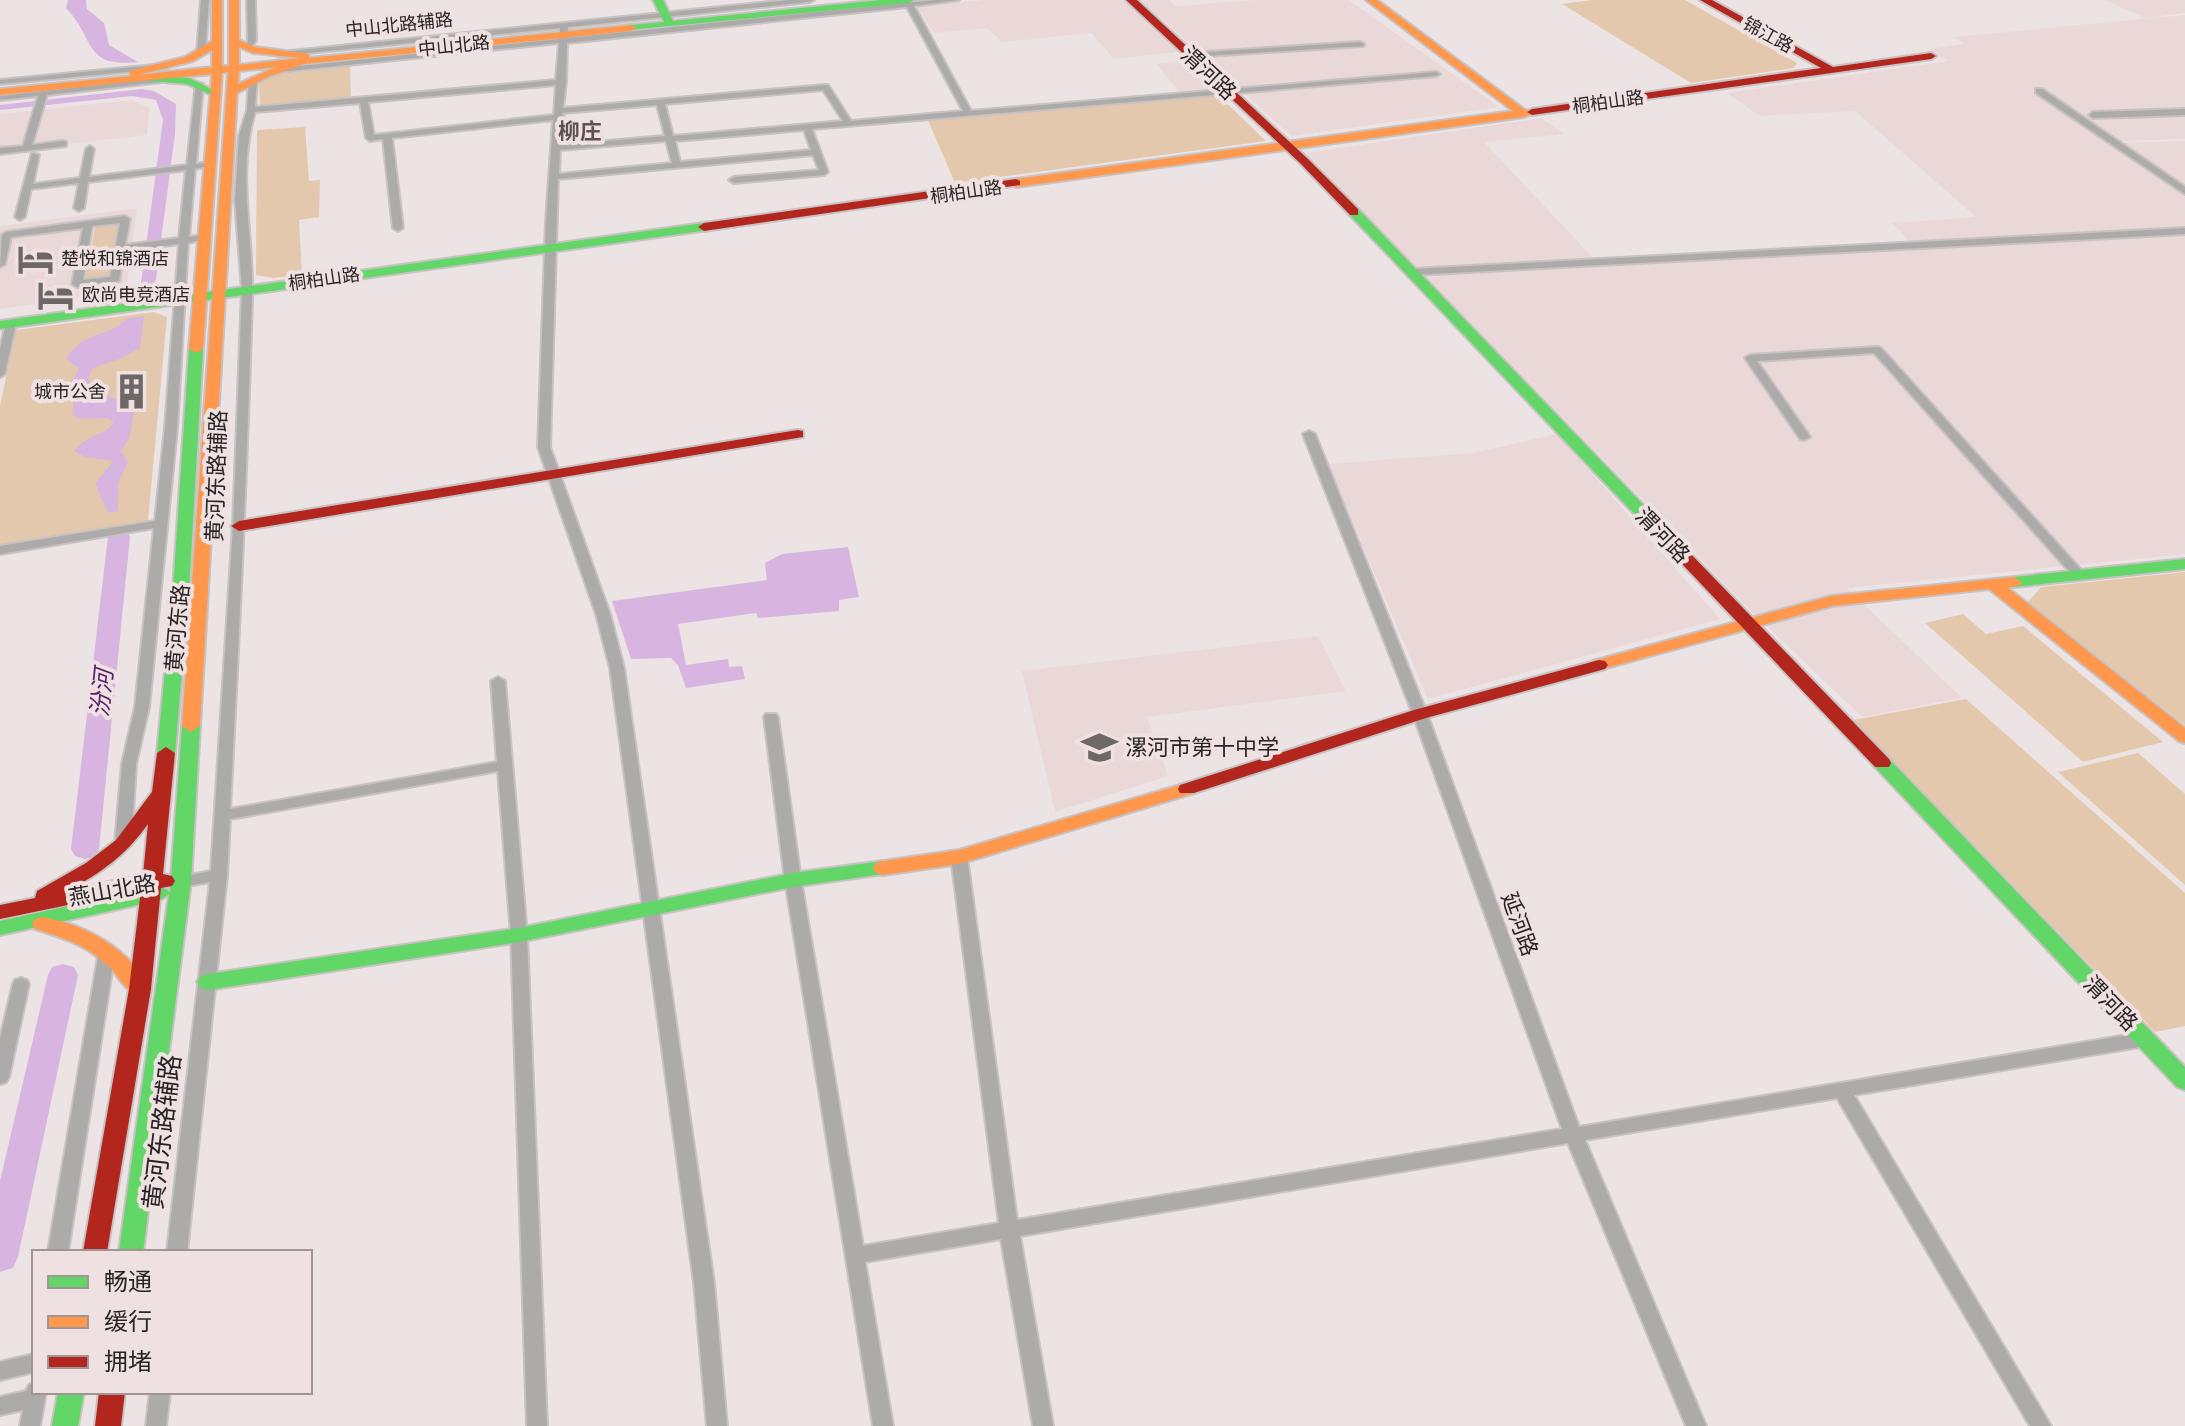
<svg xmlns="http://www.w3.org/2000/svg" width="2185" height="1426" viewBox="0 0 2185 1426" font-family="'Times New Roman','Noto Sans SC',serif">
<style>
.built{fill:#ead8d9}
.green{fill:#e4c8ae}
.water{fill:#d7b5e0}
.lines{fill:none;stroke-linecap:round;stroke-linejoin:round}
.river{fill:#d7b5e0;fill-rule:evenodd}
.street-casing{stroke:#c8c2c2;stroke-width:4}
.fast-casing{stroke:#c8c2c2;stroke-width:4}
.slow-casing{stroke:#c8c2c2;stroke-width:4}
.jam-casing{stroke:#c8c2c2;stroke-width:4}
.street{fill:#adaaaa;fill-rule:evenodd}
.fast{fill:#63d668;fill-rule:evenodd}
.slow{fill:#ff974d;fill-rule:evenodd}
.jam{fill:#b3261e;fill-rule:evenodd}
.labels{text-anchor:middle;stroke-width:8;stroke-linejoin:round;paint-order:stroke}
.far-street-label{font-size:18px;fill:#292424;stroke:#efe0e1}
.far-poi-label{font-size:18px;fill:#292424;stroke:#efe0e1;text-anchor:start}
.street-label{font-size:22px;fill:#292424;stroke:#efe0e1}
.far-quarter-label{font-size:22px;font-weight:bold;fill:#5e5152;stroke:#efe0e1}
.poi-label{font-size:22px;fill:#292424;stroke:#efe0e1;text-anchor:start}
.water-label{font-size:24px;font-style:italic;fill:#58216b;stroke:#efe0e1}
.near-street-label{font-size:26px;fill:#292424;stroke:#efe0e1}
</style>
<rect width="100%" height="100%" fill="#ece4e4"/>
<path class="built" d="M983,0h139l56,52 -64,7 -23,-26 -89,9 -15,-14 -53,5 -17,-26z
M1141,0h29l5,6 84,-6h90l150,107 -208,29z
M2104,0h81v13l-40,5z
M2185,15v124l-64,2 -77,-53h-7l80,55 68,-2v413l-338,34 115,110 -100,19 -110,-105 -446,-459 235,-35 23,16 -80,8 115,122 319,-14 -26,-27 84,-6 -121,-106 -95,5 -33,-23 222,-32 -20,-12 36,-5 -11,-7z
M1184,61l32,29 -36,3 -23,-29z
M132,100l17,8 -2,27 -147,17v-38z
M137,208l-11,84 -126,17v-83z
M1557,434l163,185 -292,80 -100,-235 144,-11z
M1318,636l28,55 -199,26 21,59 -113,36 -33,-141z"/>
<path class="green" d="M1592,0h93l112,63 -3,5 -103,15 -129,-79z
M350,66l1,32 -91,9 -1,-25 14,-7z
M1217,94l49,47 -311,42 -28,-65z
M305,127l4,54 11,-1 -1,37 -20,3 3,55 -29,3 -17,-3 1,-145z
M119,221l-10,57 -24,3 11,-57z
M154,312l13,5 -19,204 -148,25v-140l16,-76z
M2185,572v153l-157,-123 13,-15z
M1963,614l23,20 37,-8 140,116 -80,20 -158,-139z
M1966,699l219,194v133l-30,6 -302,-312z
M2138,753l47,41v91l-127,-113z"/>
<path class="water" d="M68,0h18l1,9 17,14 5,22 29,17c-55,6 -42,-23 -72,-54z
M142,89l12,2 22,13 -1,30 -19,145 -5,14 -17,3 7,-13 22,-163 -7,-20 -24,-4 -132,14v-5z
M144,316l-4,32 -18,10 -29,10 -5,10 6,11 11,6 27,9 3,4 -6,31 -8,12 7,11 -10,21v28l-10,2 -13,-29 18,-23 -28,-4 -11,-6c12,-17 31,-14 40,-29l-7,-4 -28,1 -6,-4v-12l-12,-9c5,-10 14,-13 18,-26l-13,-9c15,-28 46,-22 61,-41z
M848,547l11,50 -20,3v11l-81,7 -2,-5 -78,11 8,41 42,-6 1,8 13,-1 3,13 -59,9 -8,-23 -7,-7 -40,1 -19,-58 155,-21 -2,-17 17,-9z"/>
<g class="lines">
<path class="river" d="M119,530l8,2 3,5 -31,312 -4,7 -10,3 -10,-3 -4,-7 37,-312 3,-5z
M63,964l11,3 4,8 -60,282 -5,11 -13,4v-91l48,-206 4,-8z"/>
<defs>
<path id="street" d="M201,0h8l-4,53 -4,2 -4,-2z
M247,0h8l1,41 -8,9 -4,-2 4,-7z
M788,0h26l-4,2 -242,25 -1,11 367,-38h25l-45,6 57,105 465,-39 4,2 -4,2 -624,53 16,43 -4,3 -90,8 -5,-3 5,-3 85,-7 -6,-15 -255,24 -8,268 60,167 14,54 90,615 13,143h-20l-13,-143 -84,-615 -14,-54 -58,-167 8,-225 7,-102 -161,18 11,90 -5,3 -5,-3 -10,-89 -13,2 -4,-3 -6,-35 -105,9c-19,62 -1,124 -3,187 -5,170 -13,340 -22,510l267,-47 -6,-81 7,-4 7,4 22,254 20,491h-20l-16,-491 -13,-164 -268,48 -3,56 -40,377h-20l43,-370 -29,5 -6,-1 -2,-4 2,-4 36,-7 22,-345 9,-236 -7,-91 4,-63 8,-26 2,-31 4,-2 4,2 -2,28 301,-27 3,-37 -279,29 -4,-2 4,-2 279,-29 1,-11 -282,28 -1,-2 4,-2zM907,7l56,104 -112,10 -23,-36h-3l-262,23 3,-26 1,-39zM556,85l-2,30 -180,20 -6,-33zM823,90l20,31 -170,15 -8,-32zM657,105l8,31 -105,9 2,-26 2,-2 -2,-4zM804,130l7,20 -131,12 -5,-21zM666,141l6,22 -113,11 1,-24z
M1360,42l4,2 -1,2 -172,11 -4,-2 4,-2z
M165,64l4,2 -1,2 -168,16v-4z
M167,77l4,2 -1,2 -123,14 -15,50 31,-4 3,1v4l-66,8v-6l23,-2 15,-50 -38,4v-4z
M196,82l7,2 -7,80 13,-2 4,3 -18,4 -6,68 14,-2 5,3 -20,5 -11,185 -28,279 -13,57 -5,80 -3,4h-10l-3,-4 7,-80 13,-57 19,-179 -154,26v-8l155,-25 10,-93 14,-184 -55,7 -5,30 -42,6 -5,-3 11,-56 -72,9 -6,27 -5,3 2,-32 5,-3 118,-16 5,3 -5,26 54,-7 7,-68 -98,12 -4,26 -5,3 -5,-3 5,-25 -48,6 -6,28 -5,3 -5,-3 17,-64 7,2 -6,29 47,-6 6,-29 4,-3 4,3 -5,28 98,-12zM120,223l-10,54 -27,3 9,-54z
M2036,89h6l143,98v7l-149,-101z
M2185,109v6l-92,3 -4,-3 4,-3z
M2185,228v6l-772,41 -5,-3 5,-3z
M11,320l5,3 -11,51 -5,3v-28l6,-26z
M1877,347l4,1 202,224 2,3 -2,3h-8l-201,-225 -117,8 53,76 -6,3 -4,-1 -55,-81 5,-3z
M1309,431l6,3 112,280 152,413 566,-95 6,2 3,5 -3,5 -6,2 -291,49 197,331h-21l-193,-328 -252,42 121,286h-20l-118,-283 -548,93 33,190h-20l-32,-187 -136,23 28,164h-20l-88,-546 -21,-163 2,-3h10l2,3 23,163 62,366 136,-23 -48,-366 3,-4h10l3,4 50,363 545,-91 -149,-415 -110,-280z
M107,945l6,2 2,4 -47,301h-20l51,-301 2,-4z
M21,978l6,2 2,4 -20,93 -3,5 -6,2v-45l13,-55 2,-4z
M34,1354v18l-34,8v-18z
M34,1383v9h12l-6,34h-20l3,-16 -23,5v-18l26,-6 3,-6z
M150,1392h20l-4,34h-20z"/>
<path id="fast" d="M653,0h10l10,21 208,-21h33l-5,3 -281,27v-4l3,-1 33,-3z
M144,75l45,3 30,15 -5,3 -27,-12 -47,-4v-4z
M1350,209h8l299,310 2,3 -2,3h-12l-295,-310z
M704,223l6,4 -2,3 -708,99v-8z
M196,345l7,4 -14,241 -14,163 -9,6 -9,-6 16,-163 16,-241z
M2185,559v10l-171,18 -8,-5 8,-5z
M191,720l9,6 -9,156 -48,370h-24l50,-358 -9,6 -160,35v-14l160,-35 10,6 12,-166z
M1882,757l7,2 296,308v23l-8,-3 -302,-320 -2,-4z
M883,861l7,2 3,5 -3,5 -97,14 -274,55 -311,48 -7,-2 -4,-6 4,-6 7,-2 311,-46 274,-55z
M58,1392h26l-6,34h-26z"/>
<path id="slow" d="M212,0h10v66h7v-66h10v40l16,7 54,7v4l322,-33 5,3 -5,3 -327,33 -36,13 -31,16 -37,633 -9,6 -9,-6 46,-654 -6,1 -19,276 -7,4 -7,-4 23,-275 -212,21v-6l131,-13 -2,-5 56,-14 27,-16zM239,47l14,6 47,5 -61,7zM212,50v17l-74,8 55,-14zM276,67l-38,17 1,-13z
M1366,0h11l148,110 12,2 -13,5 -508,70 -6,-4 6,-4 497,-68z
M2014,577l8,5 -2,3 -12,3 177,140v15l-6,-2 -190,-152 -157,17 -233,64 -9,-5 3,-4 238,-65z
M1187,783l9,6 -2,4 -235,71 -76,11 -7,-2 -3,-5 3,-5 7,-2 76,-11z
M42,917c45,8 86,31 109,72l-3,6c-19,5 -27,-17 -39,-28 -22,-22 -45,-29 -74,-38l-3,-5 3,-5z"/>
<path id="jam" d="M1126,0h11l171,159 50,50v6h-8l-50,-52z
M1700,0h12l121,67 98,-14 5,3 -5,3 -399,56 -5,-3 5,-3 289,-41z
M1016,179l4,2v4l-316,46 -6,-4 6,-4z
M798,430l5,1v6l-564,94 -8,-5 8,-5z
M1651,517l6,2 232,240 2,4 -2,4h-14l-230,-242 -2,-3z
M1599,660l6,1 3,4 -3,4 -179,49 -232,75h-14l-2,-4 2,-4 234,-75z
M166,747l9,6 -12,121 9,2 3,5 -3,5 -11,2 -10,101 -44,263h-24l46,-263 12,-99 -141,29v-14l35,-7 2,-7 49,-28 30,-23 36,-48 5,-39zM148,824l-5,51 -73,15c33,-19 55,-34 78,-66z
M99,1392h26l-4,34h-26z"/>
</defs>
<use href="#street" class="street-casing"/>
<use href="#fast" class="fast-casing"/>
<use href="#slow" class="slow-casing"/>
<use href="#jam" class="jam-casing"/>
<use href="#street" class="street"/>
<use href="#fast" class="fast"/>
<use href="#slow" class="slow"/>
<use href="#jam" class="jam"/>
</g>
<defs>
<symbol id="hotel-bare" viewBox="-9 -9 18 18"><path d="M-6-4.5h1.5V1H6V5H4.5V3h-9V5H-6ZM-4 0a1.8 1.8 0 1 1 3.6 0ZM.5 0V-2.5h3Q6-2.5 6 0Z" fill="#6d6767" stroke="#efe0e1" stroke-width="2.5" paint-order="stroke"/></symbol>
<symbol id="building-bare" viewBox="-9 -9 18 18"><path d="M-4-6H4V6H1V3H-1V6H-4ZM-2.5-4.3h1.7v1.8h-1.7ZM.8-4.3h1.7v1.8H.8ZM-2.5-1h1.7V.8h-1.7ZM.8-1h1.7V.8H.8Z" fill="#6d6767" stroke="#efe0e1" stroke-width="2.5" paint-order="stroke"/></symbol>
<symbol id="school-bare" viewBox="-9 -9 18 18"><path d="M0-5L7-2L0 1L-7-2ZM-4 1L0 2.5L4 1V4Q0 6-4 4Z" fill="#6d6767" stroke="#efe0e1" stroke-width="2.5" paint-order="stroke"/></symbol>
</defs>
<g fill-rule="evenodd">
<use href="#hotel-bare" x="10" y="234" width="51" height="51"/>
<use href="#hotel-bare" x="30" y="270" width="51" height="51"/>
<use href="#building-bare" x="106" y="366" width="51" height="51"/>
<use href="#school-bare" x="1074" y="722" width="51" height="51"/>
</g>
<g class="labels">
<g class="far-street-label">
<text transform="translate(399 25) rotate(-6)" y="6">中山北路辅路</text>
<text transform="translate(1768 35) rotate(29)" y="6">锦江路</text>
<text transform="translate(454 46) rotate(-6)" y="6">中山北路</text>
<text transform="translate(1608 102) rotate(-8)" y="6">桐柏山路</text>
<text transform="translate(966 192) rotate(-8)" y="6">桐柏山路</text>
<text transform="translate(324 279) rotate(-8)" y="6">桐柏山路</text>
</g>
<g class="far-poi-label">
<text x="61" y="265">楚悦和锦酒店</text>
<text x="82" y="301">欧尚电竞酒店</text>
<text x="106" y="398" text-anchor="end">城市公舍</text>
</g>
<g class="street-label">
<text transform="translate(1209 73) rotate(43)" y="8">渭河路</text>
<text transform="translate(216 476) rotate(-88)" y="8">黄河东路辅路</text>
<text transform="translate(1663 535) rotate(46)" y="8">渭河路</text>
<text transform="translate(177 628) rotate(-85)" y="8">黄河东路</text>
<text transform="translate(112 890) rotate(-10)" y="8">燕山北路</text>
<text transform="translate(1520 924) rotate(70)" y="8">延河路</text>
<text transform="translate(2111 1003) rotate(46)" y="8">渭河路</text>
</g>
<g class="far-quarter-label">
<text x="580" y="139">柳庄</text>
</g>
<g class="poi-label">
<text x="1125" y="755">漯河市第十中学</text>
</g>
<g class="water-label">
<text transform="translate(102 693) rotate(-84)" y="8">汾河</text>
</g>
<g class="near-street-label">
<text transform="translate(162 1132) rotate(-83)" y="9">黄河东路辅路</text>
</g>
</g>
<rect x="32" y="1250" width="280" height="144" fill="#efe0e1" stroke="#a09595" stroke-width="2"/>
<rect x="48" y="1276" width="40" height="12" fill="#63d668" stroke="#a09595" stroke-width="2"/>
<text x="104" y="1290" font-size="24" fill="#292424">畅通</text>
<rect x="48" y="1316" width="40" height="12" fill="#ff974d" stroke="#a09595" stroke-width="2"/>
<text x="104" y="1330" font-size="24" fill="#292424">缓行</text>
<rect x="48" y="1356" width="40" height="12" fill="#b3261e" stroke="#a09595" stroke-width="2"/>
<text x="104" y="1370" font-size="24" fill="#292424">拥堵</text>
</svg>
